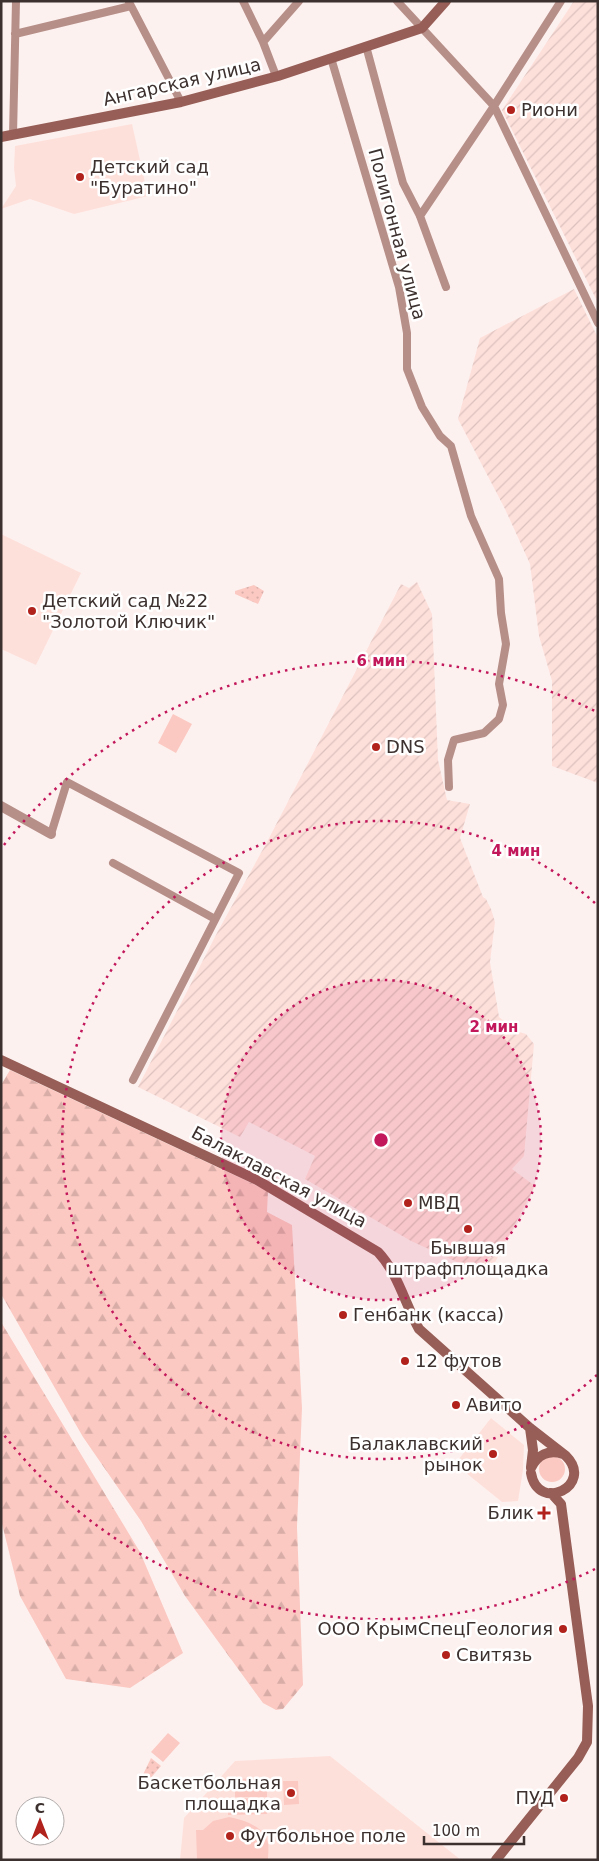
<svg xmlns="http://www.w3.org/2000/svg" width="599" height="1861" viewBox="0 0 599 1861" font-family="'DejaVu Sans',sans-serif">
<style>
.built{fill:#fee0db}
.industrial{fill:url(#industrial-furrows)}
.grass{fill:#fbc9c2}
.forest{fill:url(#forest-firs)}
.park{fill:url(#park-dots)}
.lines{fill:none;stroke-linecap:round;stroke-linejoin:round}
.minor{stroke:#b78f89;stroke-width:8}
.tertiary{stroke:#b78f89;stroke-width:10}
.secondary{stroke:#965e56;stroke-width:10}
.ring{fill:none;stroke:#c2185b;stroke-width:2.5;stroke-dasharray:2.5 5}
.poi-dot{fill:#b1221c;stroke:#fff;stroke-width:2}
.labels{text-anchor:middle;stroke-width:5;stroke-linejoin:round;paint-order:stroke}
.street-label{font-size:18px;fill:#3c312f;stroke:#fff}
.poi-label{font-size:18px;fill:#3c312f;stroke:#fff;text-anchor:start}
.centre{fill:#c2185b;stroke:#fff;stroke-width:2.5}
.ring-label{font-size:15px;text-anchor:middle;font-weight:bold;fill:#c2185b;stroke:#fff;stroke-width:5;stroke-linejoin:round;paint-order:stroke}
</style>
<defs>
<pattern id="industrial-furrows" width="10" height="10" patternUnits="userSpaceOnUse" patternTransform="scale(1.25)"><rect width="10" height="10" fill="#fee0db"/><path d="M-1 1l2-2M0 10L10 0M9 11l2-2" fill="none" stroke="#dbc1bc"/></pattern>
<pattern id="forest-firs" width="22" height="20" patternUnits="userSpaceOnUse" patternTransform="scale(1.25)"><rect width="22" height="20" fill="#fbc9c2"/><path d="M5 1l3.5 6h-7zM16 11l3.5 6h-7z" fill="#d8ada7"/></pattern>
<pattern id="park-dots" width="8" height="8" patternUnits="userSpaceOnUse" patternTransform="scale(1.25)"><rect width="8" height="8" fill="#fbc9c2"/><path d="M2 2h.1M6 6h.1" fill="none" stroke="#d8ada7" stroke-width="1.8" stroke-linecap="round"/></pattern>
</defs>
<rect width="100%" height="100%" fill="#fdf1ef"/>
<path class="built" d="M132,124l16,72 -74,18 -44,-15 -29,10 15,-23 -2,-18 1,-22z
M1,534l80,39 -45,92 -35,-16z
M491,1418l33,27 -1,25 -5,31 -16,1 -47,-38z
M330,1756l131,104h-281l4,-42 51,-57z"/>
<path class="industrial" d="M574,1h24v302l-96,-193z
M574,289l24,49v445l-46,-17v-85l-13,-45 -9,-72 -25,-55 -47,-90 22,-81z
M417,582l15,32 6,146 9,40 23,4 -10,34 23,59 3,2 5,10 4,13 -5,40 9,55 17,14 10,3 8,10 -10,112 -12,13 23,17 -47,90 -77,-35 -106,-62 10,-23 -66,-34 -9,15 -102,-50 80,-156 49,-89 134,-258 8,4z"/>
<path class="grass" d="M173,714l19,10 -16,29 -18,-10z
M539 1469a13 13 0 1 1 26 0a13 13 0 1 1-26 0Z
M168,1733l12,10 -17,19 -12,-10z
M267,1778v19h-32v-18z
M283,1781h15l1,23 -15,1z
M267,1798v16l-39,1v-16z
M229,1817c15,3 35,9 39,26 1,5 0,12 0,17h-71l-1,-30h7l10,-9z"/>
<path class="forest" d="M10,1070l258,121 -1,21 25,13 10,183 -5,119 6,158 -20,24 -7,1 -13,-7 -78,-107 -44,-75 -58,-84 -82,-143v-209z
M1,1322l139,230 43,101 -53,35 -64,-9 -46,-83 -19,-76z"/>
<path class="park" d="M254,585l10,6 -6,13 -23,-10v-3z
M151,1758l10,8 -19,22 -4,-3z"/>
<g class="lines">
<path class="minor" d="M243,1l20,41 13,34
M397,1l97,105 104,217
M129,2l52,100
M15,34l116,-28
M263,42l36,-41
M366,46l37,137 17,33 26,71
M331,58l68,229 8,46v36l15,38 18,29 11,10 20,70 28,63 2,34 5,31 -7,40 4,21 -4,14 -15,14 -30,7 -6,20 1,27
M13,135l3,-134
M420,216l74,-110 67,-105
M51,834l16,-52 172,91 -106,207
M113,863l102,56"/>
<path class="tertiary" d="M1,806l50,28"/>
<path class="secondary" d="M1,137l180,-35 97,-26 144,-48 24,-27
M1,1060l256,120 121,72c20,21 27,52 41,77l111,99 36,28c29,29 -28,58 -35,17
M530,1428l3,22 -2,17
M531,1468c6,-13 18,-19 32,-14
M496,1860l82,-102 9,-16 1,-36 -27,-202 -10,-11"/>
</g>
<circle cx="381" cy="1140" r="160" fill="#c2185b" fill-opacity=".12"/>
<g class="ring">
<circle cx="381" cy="1140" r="160"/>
<path d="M597 1375A319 319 0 1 1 597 905"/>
<path d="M595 1569A479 479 0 0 1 4 1435M4 845A479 479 0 0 1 595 711"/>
</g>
<g class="poi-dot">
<circle cx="511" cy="110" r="5"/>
<circle cx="80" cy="177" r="5"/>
<circle cx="32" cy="611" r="5"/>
<circle cx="376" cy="747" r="5"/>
<circle cx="408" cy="1203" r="5"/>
<circle cx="468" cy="1229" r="5"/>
<circle cx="343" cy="1315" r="5"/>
<circle cx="405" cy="1361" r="5"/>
<circle cx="456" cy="1405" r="5"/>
<circle cx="493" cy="1454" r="5"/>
<path d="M541.5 1505.5h5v5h5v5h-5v5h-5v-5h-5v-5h5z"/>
<circle cx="563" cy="1629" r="5"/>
<circle cx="446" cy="1655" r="5"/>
<circle cx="291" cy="1793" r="5"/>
<circle cx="564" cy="1798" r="5"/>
<circle cx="230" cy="1836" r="5"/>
</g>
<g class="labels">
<g class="street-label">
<text transform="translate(182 82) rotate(-13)" y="6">Ангарская улица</text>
<text transform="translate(397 234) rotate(75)" y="6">Полигонная улица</text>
<text transform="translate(279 1177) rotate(28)" y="6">Балаклавская улица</text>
</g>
<g class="poi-label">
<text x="521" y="116">Риони</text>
<text x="90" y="173">Детский сад<tspan x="90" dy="21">"Буратино"</tspan></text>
<text x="42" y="607">Детский сад №22<tspan x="42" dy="21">"Золотой Ключик"</tspan></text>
<text x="386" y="753">DNS</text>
<text x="418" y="1209">МВД</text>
<text x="468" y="1254" text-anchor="middle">Бывшая<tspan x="468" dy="21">штрафплощадка</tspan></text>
<text x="353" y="1321">Генбанк (касса)</text>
<text x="415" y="1367">12 футов</text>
<text x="466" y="1411">Авито</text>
<text x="483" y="1450" text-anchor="end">Балаклавский<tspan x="483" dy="21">рынок</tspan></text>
<text x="534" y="1519" text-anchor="end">Блик</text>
<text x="553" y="1635" text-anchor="end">ООО КрымСпецГеология</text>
<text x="456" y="1661">Свитязь</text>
<text x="281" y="1789" text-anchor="end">Баскетбольная<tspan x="281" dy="21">площадка</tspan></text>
<text x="554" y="1804" text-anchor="end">ПУД</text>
<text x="240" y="1842">Футбольное поле</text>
</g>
</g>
<circle cx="381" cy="1140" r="8" class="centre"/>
<g class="ring-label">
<text x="381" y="666">6 мин</text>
<text x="516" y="856">4 мин</text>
<text x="494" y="1032">2 мин</text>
</g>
<rect width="599" height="1861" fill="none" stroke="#3c312f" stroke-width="5"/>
<g transform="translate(40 1821)"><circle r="24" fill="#ffffff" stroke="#b1adac"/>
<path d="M0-4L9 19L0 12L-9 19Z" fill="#b1221c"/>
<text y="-8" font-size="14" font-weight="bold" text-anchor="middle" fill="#3c312f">С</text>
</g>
<path d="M424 1836v8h100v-8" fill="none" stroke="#3c312f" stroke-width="2.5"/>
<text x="432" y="1836" font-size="15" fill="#3c312f" stroke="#ffffff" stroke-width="4" paint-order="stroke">100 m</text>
</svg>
